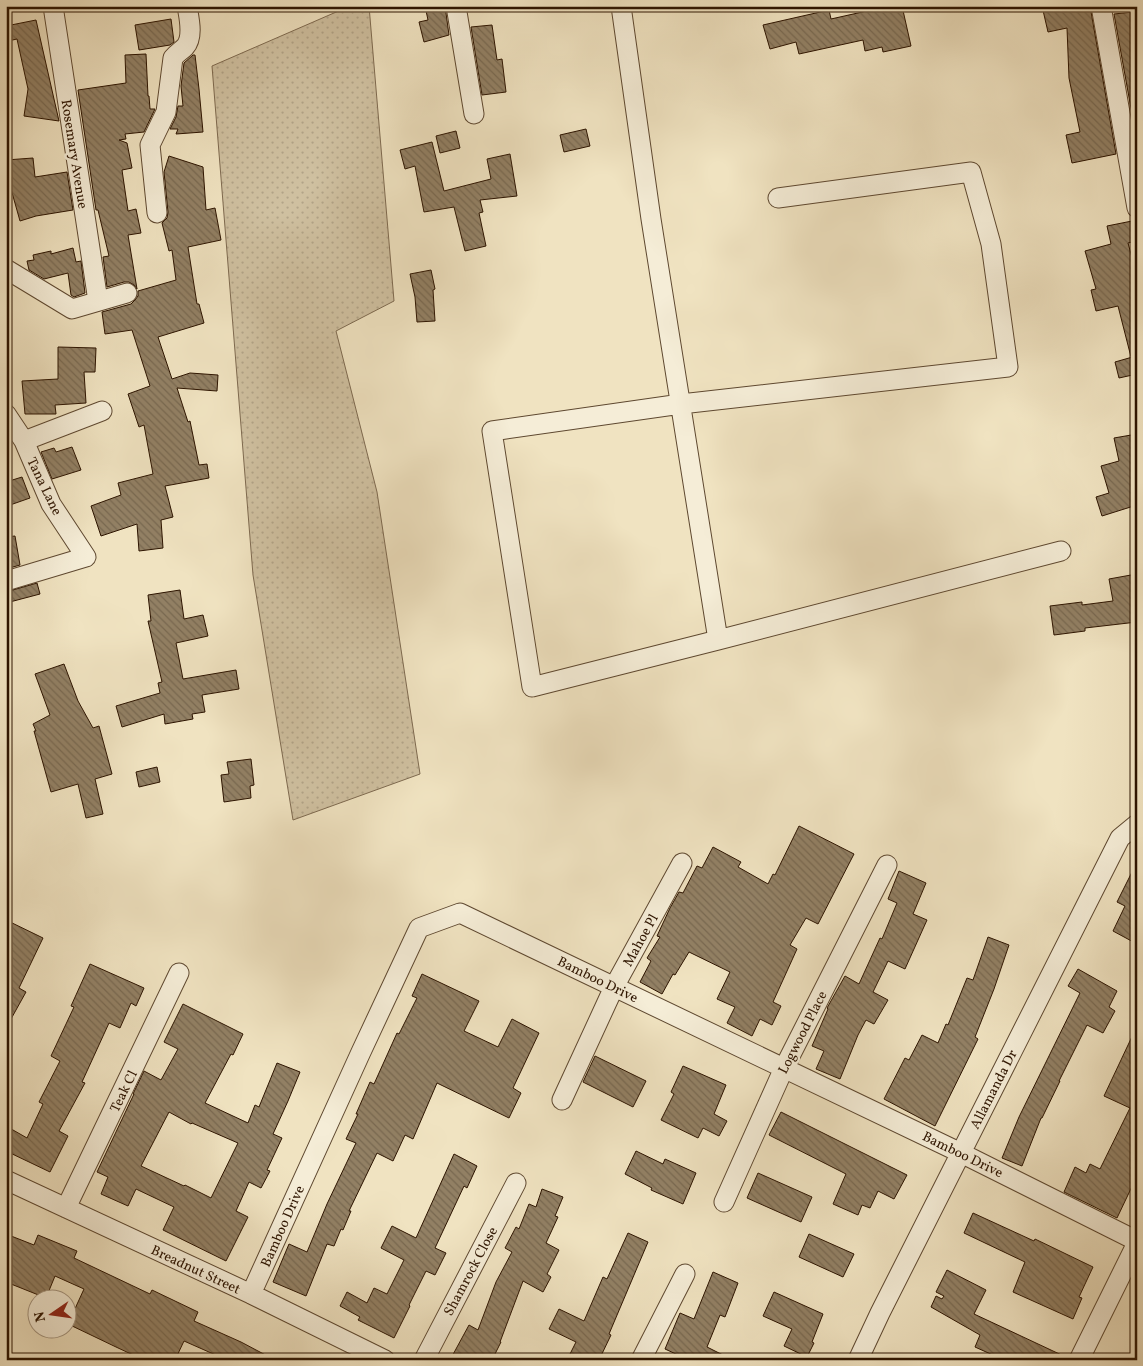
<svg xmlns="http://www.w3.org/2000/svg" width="1143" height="1366" viewBox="0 0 1143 1366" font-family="Vollkorn,serif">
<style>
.grass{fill:url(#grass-dots);stroke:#7e6a50}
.building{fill:url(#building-back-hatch);stroke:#2d1400;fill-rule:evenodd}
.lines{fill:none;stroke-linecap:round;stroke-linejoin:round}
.minor-casing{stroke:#5e4830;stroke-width:21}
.minor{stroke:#f5edd7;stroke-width:19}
.labels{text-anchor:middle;stroke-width:5;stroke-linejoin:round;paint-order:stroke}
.street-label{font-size:14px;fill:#2d1400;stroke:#f5edd7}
</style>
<defs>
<pattern id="grass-dots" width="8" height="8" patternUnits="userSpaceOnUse" patternTransform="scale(1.25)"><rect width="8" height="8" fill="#cfc0a0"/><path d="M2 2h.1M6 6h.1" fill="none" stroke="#b2a488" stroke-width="1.8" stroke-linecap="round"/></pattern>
<pattern id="building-back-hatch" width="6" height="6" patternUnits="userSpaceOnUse" patternTransform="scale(1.25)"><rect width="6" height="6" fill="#928064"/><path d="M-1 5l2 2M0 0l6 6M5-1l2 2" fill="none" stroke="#786850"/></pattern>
</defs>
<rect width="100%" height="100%" fill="#f0e3c1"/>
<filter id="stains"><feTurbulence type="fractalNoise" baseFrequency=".004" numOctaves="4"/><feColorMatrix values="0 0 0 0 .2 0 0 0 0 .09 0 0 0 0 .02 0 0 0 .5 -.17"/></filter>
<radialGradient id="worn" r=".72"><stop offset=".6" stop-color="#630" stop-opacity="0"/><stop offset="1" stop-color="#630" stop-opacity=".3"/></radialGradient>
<path class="grass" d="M350,6h19l25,295 -58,30 41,161 43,282 -127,46 -40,-245 -41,-509z"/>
<path class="building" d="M425,6h20l4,29 -25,7 -5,-20 9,-2z
M889,6h13l9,40 -28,6 -1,-5 -17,4 -2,-11 -64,14 -3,-12 -26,7 -7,-24 66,-15 2,9z
M1042,6h48l26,148 -44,9 -6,-28 14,-3 -11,-54 -2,-50 -19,4z
M1133,12l4,27v85l-3,1 -20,-111z
M171,19l3,23 -4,3 -31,5 -4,-25z
M36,20l23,101 -35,-5 4,-27 -11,-50 -9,2 -2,-15z
M492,25l5,35 5,-1 4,33 -24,3 -11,-68z
M146,54l2,42h1l1,13h5l-11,23 -19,2 1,5 -7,1 8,3 5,25 -10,2 6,41 8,-2 5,24 -13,2 9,54 -3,-4 -5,-3h-5l-17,5 -4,-30 6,-1 -11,-46h-2l-18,-120 48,-7 -1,-28z
M193,55h2l4,34 4,43 -27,2 2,-5h-8l6,-12 2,-11h5l-2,-20 3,-23z
M586,129l4,17 -26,6 -4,-17z
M456,131l4,17 -20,5 -4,-17z
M432,142l12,49 47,-12 -4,-20 23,-5 7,42 -37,4 3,12 -4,1 7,33 -21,5 -11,-44 -30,5 -9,-46 -10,3 -5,-19z
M169,156l34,11 3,43 9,-2 6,32 -33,7 9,57h2l5,19 -46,14 14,42 18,-6 28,2 -1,16 -40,-3 11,34 2,-1 9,44 8,-1 2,14 -44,8 8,31 -12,3 2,28 -24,3 -2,-27 -36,12 -10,-30 30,-11 -3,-12 35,-9 -9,-49 -5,2 -11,-33 22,-8 -18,-56 -27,4 -3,-22 29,-8 4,-4 3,-4v-5l38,-11 -4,-30 -3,1 -7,-28 5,-5 1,-6 -4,-40z
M33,158l2,19 32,-5 6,38 -37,6 -16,5 -9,-32 -5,1v-30z
M1132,221l4,20 -8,2 9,33v98l-18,4 -4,-16 21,-6 -5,1 -13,-51 -22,5 -5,-21 5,-1 -11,-38 26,-7 -4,-18z
M73,248l3,14 5,-1 4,32 -11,4 -3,-2 -3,-22 -24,6 -15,-9 -2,-9 7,-1 -1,-5 18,-4v3z
M431,270l4,19 -2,1 2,31 -18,1 -2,-25 -5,-23z
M58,347l38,1 -1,24h-11l2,31 -31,2 1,9h-31l-3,-33 36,-2z
M1137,434v71l-35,11 -6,-19 13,-4 -8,-27 18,-5 -5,-23z
M72,447l9,23 -29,9 -11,-27 13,-4 2,4z
M22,477l8,21 -20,7 -4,-10v-13z
M15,536l5,29 -14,4v-32z
M1131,575h6v47l-52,6v3l-31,4 -4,-29 32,-4v3l31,-4 -4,-22z
M37,583l3,11 -34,9v-11z
M180,590l4,29 19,-4 5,21 -32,7 7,36 53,-9 3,19 -37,6 3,17 -13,2 1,5 -28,5 -1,-10 -42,13 -6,-21 44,-13 -2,-10 4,-1 -14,-61h3l-3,-26z
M64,664l14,37 15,27 6,-2 13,48 -17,5 8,35 -17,4 -8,-34 -27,8 -17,-61h2l-3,-7 17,-9 -15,-41z
M251,759l3,26 -4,1 1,12 -27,4 -3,-27 8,-1 -2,-12z
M157,767l3,15 -21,5 -3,-15z
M799,826l55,28 -36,70 -12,-6 -16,27 7,4 -24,53 8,4 -9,19 -12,-6 -8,17 -25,-13 8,-16 -18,-8 13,-27 -41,-20 -14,23 -2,-1 -11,20 -22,-12 11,-21 -4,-3 13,-21 -3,-1 13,-28 9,-16 4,1 14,-27 5,2 11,-21 28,15 -3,5 30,17 5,-10 2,1z
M1137,862v82l-24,-13 12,-25 -8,-4z
M899,871l27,12 -13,31 14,6 -22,49 -17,-8 -15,31 15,8 -14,24 -8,-4 -8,15 -18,44 -24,-10 8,-18 -12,-5 16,-37 -1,-1 18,-32 14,8 21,-46 2,1 15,-36 -9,-4z
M6,920l37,18 -24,50 7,4 -20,36v-69l6,-11 -6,-3z
M988,937l21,8 -15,44 -19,48 3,2 -43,87 -51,-27 21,-41 4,2 13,-25 16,8 8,-19 2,1 19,-47 6,2z
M90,964l54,24 -8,18 -5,-3 -11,25 -11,-5 -27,59 3,1 -26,48 9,5 -18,36 -44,-21v-25l21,12 16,-34 -4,-2 21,-41 -9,-5 23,-49 -3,-1z
M1078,969l39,22 -8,16 6,4 -12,22 -16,-8 -28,56h1l-18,37h-1l-19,48 -20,-8 17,-41 61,-124 -12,-7z
M422,974l57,27 -15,30 34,16 14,-28 27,14 -26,55 8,5 -12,25 -72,-35 -24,56 -8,-4 -12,26 -16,-8 -28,58h2l-8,19 -2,-1 -7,17 -7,-2 -21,52 -33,-14 16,-38 18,8 20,-48 29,-61 -10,-4 12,-25h-2l14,-32 4,2 23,-51 2,1 18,-36 -5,-2z
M183,1004l60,30 -10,21 -2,-1 -26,49 43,20 7,-18 4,2 18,-44 23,9 -12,29 -15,33 9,4 -15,32 3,1 -9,17 -12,-6 -13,29 12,6 -22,44 -63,-31 11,-23 -38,-18 -8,17 -27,-12 7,-17 -11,-5 37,-78h-1l11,-23 17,9 17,-31 -14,-7zM169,1112l22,12 1,-1 46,20 -27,55 -26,-13 -1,1 -43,-20z
M1137,1026v150l-20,42 -53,-26 11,-25 11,6 4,-9 10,5 30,-61 -26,-12z
M595,1056l51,25 -13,26 -50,-25z
M683,1066l43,19 -12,29 13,7 -8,15 -16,-8 -5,10 -37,-18 13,-26 -3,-2z
M781,1112l126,63 -13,24 -16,-8 -8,17 -8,-3 -4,10 -25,-11 13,-30 -77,-39z
M636,1151l27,13 2,-5 31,14 -13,31 -32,-14 1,-2 -27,-14z
M454,1154l23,12 -10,22 -3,-2 -29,62 11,5 -11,22 -9,-4 -17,34 1,1 -16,32 -36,-18 2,-3 -20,-11 7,-14 20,11 7,-15 13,6 17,-34 -23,-12 11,-22 24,12z
M758,1173l54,24 -11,25 -54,-24z
M542,1189l21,8 -8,19 3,1 -12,26 13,7 -12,24 4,3 -8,15 -20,-11 -23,61h1l-9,18h-42l19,-35 9,5 18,-48 16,-30 -7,-4 11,-21 3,2 10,-25 7,3z
M973,1213l61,28 1,-2 58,28 -14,30 3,1 -9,21 -60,-27 12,-30 -61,-29z
M628,1233l20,9 -39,92 2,1 -12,25h-32l9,-18 -27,-13 10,-20 25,12 19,-44 4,2z
M6,1234l28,11 4,-10 39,16 -3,7 76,36 2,-4 46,22 -4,9 47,21 34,18h-48l-43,-19 -9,19h-31l-28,-13 -48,-23 16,-35 -29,-13 -9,22 -40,-16z
M809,1234l45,20 -11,23 -44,-20z
M947,1270l39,20 -12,24 94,44v2h-64l-29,-13 5,-12 -49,-28 5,-11 6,3 2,-3 -8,-4z
M713,1272l25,11 -13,34 -5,-2 -13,32 26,13h-44l-24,-11 15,-36 14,6z
M774,1292l49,22 -11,28 2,1 -7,14 -23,-11 8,-17 -29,-13z"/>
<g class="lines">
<defs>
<path id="minor" d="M53,6l45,295
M456,6l18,108
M621,6l30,213 67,421
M1101,6l36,202
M778,198l193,-26 20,72 17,123 -327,37 -189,27 40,256 186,-47 343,-89
M157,213l-7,-68 16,-33 7,-54c4,-5 8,-7 12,-11 9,-10 4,-29 2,-41
M6,269l66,40 55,-16
M6,414l18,27 27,63 35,53 -80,24
M24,441l78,-30
M562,1100l52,-113 68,-124
M6,1180l245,114 134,66
M724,1202l60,-134 103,-203
M66,1208l113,-235
M251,1294l110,-242 58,-124 41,-15 501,240 176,88
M424,1360l92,-177
M641,1360l44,-86
M858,1360l22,-47 240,-475 17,-14
M1079,1360l58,-117"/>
</defs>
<use href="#minor" class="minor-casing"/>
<use href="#minor" class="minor"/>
</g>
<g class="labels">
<g class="street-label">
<text transform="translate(75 154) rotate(81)" y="5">Rosemary Avenue</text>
<text transform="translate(45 486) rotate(64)" y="5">Tana Lane</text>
<text transform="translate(640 940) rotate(-61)" y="5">Mahoe Pl</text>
<text transform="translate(598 979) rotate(26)" y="5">Bamboo Drive</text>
<text transform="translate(802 1032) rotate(-63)" y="5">Logwood Place</text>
<text transform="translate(993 1089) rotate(-63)" y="5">Allamanda Dr</text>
<text transform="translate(123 1091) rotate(-64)" y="5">Teak Cl</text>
<text transform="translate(963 1154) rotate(26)" y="5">Bamboo Drive</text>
<text transform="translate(282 1226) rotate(-66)" y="5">Bamboo Drive</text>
<text transform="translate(196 1269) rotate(25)" y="5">Breadnut Street</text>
<text transform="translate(470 1271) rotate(-62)" y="5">Shamrock Close</text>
</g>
</g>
<rect width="1143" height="1366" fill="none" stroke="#f0e3c1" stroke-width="25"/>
<rect x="8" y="8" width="1128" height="1351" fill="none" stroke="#2d1400" stroke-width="2.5"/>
<rect x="12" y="12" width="1118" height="1341" fill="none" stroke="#2d1400"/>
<g transform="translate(52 1314) rotate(257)"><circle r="24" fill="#f5edd7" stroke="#a59681"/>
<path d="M0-4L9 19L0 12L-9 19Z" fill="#8f2418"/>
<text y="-8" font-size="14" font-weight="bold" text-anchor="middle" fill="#2d1400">N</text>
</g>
<rect width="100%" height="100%" filter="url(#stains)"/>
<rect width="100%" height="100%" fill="url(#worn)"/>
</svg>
